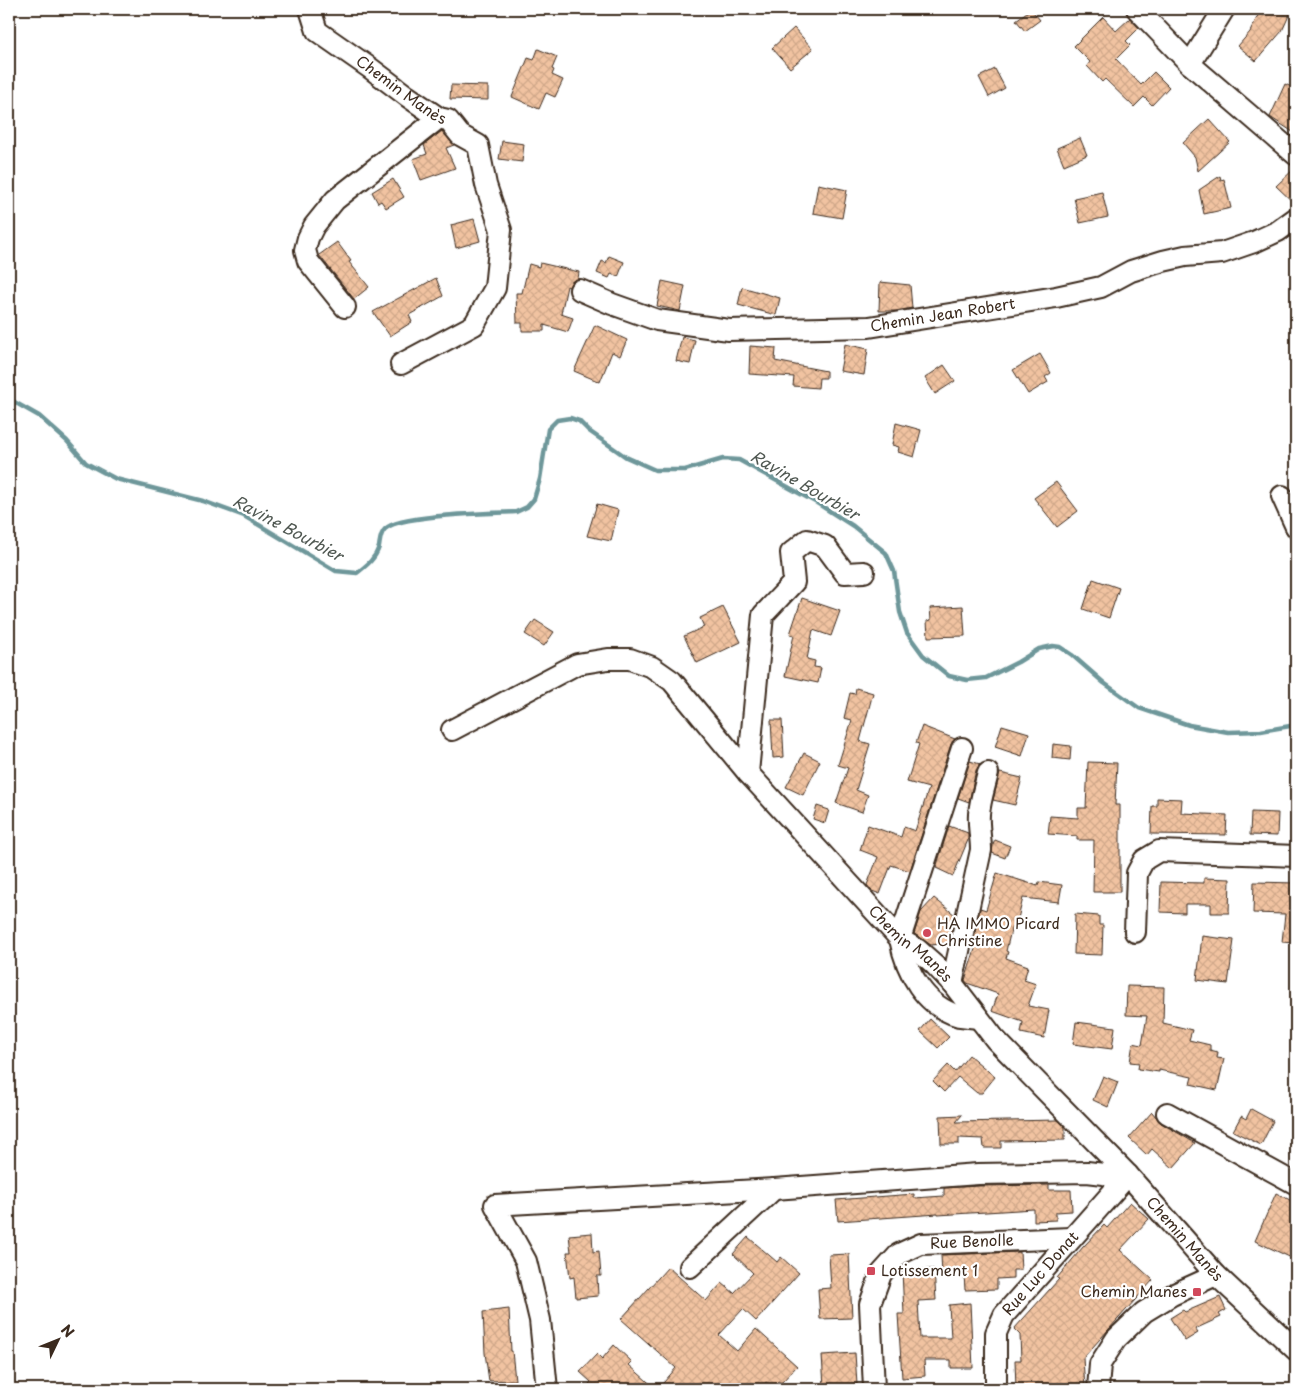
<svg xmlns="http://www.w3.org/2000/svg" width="1305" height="1398" viewBox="0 0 1305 1398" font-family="'Playpen Sans',sans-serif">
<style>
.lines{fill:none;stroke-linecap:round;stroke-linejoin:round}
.stream{stroke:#6e979a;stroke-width:4.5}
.building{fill:url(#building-cross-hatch);stroke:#3b2a1e}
.minor-casing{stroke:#3b2a1e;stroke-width:24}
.minor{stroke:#fff;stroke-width:20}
.poi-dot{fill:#d1495b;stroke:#fff;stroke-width:2}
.labels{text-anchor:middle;stroke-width:4.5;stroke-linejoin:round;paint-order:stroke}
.street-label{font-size:15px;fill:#3b2a1e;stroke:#fff}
.poi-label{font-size:15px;fill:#3b2a1e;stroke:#fff;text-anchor:start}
.water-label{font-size:16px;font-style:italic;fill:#505852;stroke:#fff}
</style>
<defs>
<pattern id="building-cross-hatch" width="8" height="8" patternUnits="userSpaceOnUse" patternTransform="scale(1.25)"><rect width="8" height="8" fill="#f1c3a1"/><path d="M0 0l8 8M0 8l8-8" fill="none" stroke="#d0a88a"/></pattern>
</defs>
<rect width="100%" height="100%" fill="#fff"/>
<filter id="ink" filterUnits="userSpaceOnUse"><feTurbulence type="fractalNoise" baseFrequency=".02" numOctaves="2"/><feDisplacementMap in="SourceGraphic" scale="10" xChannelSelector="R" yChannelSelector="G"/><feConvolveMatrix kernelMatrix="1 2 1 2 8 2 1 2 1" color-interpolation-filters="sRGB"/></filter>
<g filter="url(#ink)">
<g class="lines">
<path class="stream" d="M9,399l30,17 28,25 19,22 30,16 87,22 41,15 92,55 21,2c10,-8 18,-14 22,-26 1,-6 1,-13 6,-18 14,-15 108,-16 131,-17l11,-5 7,-8 6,-20 8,-50 9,-9 13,-2 9,3 10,10 37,26 29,13h30l38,-11 16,1 78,43 36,23 33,27 8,18 6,41 7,21 16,22 26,21 18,4 19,-2 32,-16 21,-13 14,-3 7,1 12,8 32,28 35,25 50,17 39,7 33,-1 35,-6"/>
</g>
<path class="building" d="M1031,9l9,11 -15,11 -9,-11z
M1261,9h31l-10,22 -26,30 -18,-15 12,-14z
M1103,17l13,14 14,-13 9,10 -13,13 4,4 -14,14 25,26 13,-13 15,15 -17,18 -8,-8 -10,10 -29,-28 -3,3 -15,-16 3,-4 -16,-16z
M794,28l19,21 -23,19 -18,-20z
M538,49l19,8 -5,12 2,1 -2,5 11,5 -8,17 -9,-4 -7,16 -27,-12 16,-39 6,2z
M995,69l10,19 -16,9 -10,-20z
M1285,84l11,5v45l-26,-17z
M451,85l37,1v14l-38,-1z
M1209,119l21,23 -32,29 -3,-14 -12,-14z
M442,131l12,14 -8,3 9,20 -34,12 -8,-21 14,-5 -3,-9z
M1080,138l7,17 -23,10 -7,-17z
M502,141l22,3 -2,18 -23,-3z
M1296,167v38l-20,-19z
M1220,176l1,4 3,-1 7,29 -27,6 -5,-24z
M393,179l11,18 -18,11 -5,-7 -3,2 -6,-11z
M818,184l29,6 -5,28 -29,-5z
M1102,192l6,25 -28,6 -6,-25z
M474,219l6,22 -24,7 -5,-23z
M337,242l14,19 -2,1 20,25 -15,12 -35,-44z
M609,256l15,6 -6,15 -7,-3 -2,4 -12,-5 5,-12 4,2z
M540,263l39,9 -1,7 -5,2 -4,6 -2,-1 -6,28 12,4 -5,14 -24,-7v6h-22v-8h-5l-1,-30h6l7,-29 10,3z
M436,278l7,18 -34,19 3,7 -22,14 -17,-24z
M662,281l23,5 -5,25 -23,-5z
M880,282l30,3 2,23 -16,3h-17z
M742,287l38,11 -4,17 -38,-10z
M595,325l32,15 -7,16 -8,-4 -12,30 -26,-11z
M682,337l13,3 -5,24 -14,-3z
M845,344l23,5 -4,26 -24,-4z
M750,346l26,2 -1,13 51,10v7h-7l-1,10 -25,-2 1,-9 -45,-3z
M1040,354l11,19 -6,4 3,5 -20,12 -15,-24z
M944,365l11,16 -20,13 -10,-16z
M896,423l25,7 -7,27 -16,-5 1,-5 -7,-2z
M1056,482l22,29 -21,16 -23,-29z
M597,504l21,6 -7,31 -24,-5z
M1093,579l26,9 -10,30 -26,-9z
M802,598l38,13 -9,25 -18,-6 -6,29 8,2 -1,6 7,1 -3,15 -33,-7 9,-41 -4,-1z
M963,606l2,30 -37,1 -1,-16 4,-1 -1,-12z
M723,607l18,35 -44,21 -13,-27 20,-9 -4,-9z
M535,620l19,12 -10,14 -19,-12z
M856,688l17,5 -13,48 10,3 -14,46 12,5 -6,17 -26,-9 12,-35 -10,-3 14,-45 -8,-2 6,-25 5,1z
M771,720h11l2,37 -11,1z
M1002,725l27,8 -7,23 -27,-9z
M922,726l33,13 -4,5 -41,127 -19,-6 -11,29 -8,-3 -5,-6 11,-28 -18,-7 8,-25 33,12 3,-10 11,4 14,-43 -22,-6 12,-38 -3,-1z
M1053,744l18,2 -1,14 -18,-2z
M804,753l16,8 -17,34 -17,-8z
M970,761l10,3 -4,6 -7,32 -11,-4z
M1088,762l29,1 -2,42h5v87h-27l1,-52h-17v-4l-29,-2 2,-18 28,2v-10h8z
M1000,773l22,5 -7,27 -22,-5z
M1157,798l25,1 -1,14 46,2 -1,20 -75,-1 1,-28h5z
M817,806l12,4 -4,13 -12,-4z
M1251,812l27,1 -1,23 -27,-1z
M949,826l19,7v7l-15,36 -17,-8z
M995,840l15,6 -5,12 -13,-5 1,-8z
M997,873l41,13 1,-4 23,3 -3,17 -36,-4 -7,29 -4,-1 -6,25 2,1 -2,6 22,8 -4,14 12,4 -8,22 21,4 -5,28 -23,-5 2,-11 -31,-11 6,-17 -31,-11 -2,-3 10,-31 -3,-1 8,-40 6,2z
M1204,878l26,1 -1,34h-18v-9h-26v9l-25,-1 1,-30 43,1z
M1254,882l42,1v44h-1l-1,16 -12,-1 3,-28 -32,-1z
M934,898l21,17 -6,28 -18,2 -17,-11 7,-22z
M1075,914l24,2v9h4l-1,30 -28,-1z
M1202,936l32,4 -6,44 -31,-4z
M1127,986l37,1 -1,36 29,7 -3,10 21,5v5l8,2 -1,6 7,1 -7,31 -27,-6 2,-7 -33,-7v2l-21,-3 1,-6 -9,-1 3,-19 9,2 5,-29 -21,-1z
M930,1019l19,18 -11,11 -18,-17z
M1076,1022l39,5 -3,22 -39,-5z
M969,1055l26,22 -13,16h-5l-19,-16 -14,15 -11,-11 15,-16 7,7z
M1103,1076l15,6 -10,25 -15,-7z
M1251,1109l22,12 -12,24 -28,-14 8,-15 5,3z
M1152,1112l9,11 34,20 -22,25 -21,-19 -5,6 -18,-17z
M962,1115l-6,7 102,-2 7,7v13l-64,1v7h-17l-1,-9 -24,-1v6h-18l-1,-28z
M1049,1185v5h22l1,21 -16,1v8l-22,1v-12l-96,6v-1l-100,7 -2,-21 78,-6v4l30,-2v-8l35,-2z
M1276,1193l20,10v57l-41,-19z
M1130,1202l19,17 -29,31 33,30 -70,78 2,31h-69l-1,-29h6l-1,-25 -6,-6 45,-50 -2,-1 26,-31 21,-22 3,3z
M592,1233l1,19 6,-1 2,25h-4l1,20 -22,2 -2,-21 -4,1 -3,-26h4l-2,-17z
M748,1237l29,25 4,-5 18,16 -43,48 -13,-12 -24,26 18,16 19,-22 41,37 -16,17 -3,-2 -6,6 -6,-5 -7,7h-101l18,-21 -55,-49 47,-52 38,34 16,-18 12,10 19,-20 -20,-19z
M1020,1252l1,18h-8v8l-16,1v10l-32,1 -1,-16 -22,1 -1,-20z
M849,1254l3,64 -32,1 -2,-30 13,-1 -2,-33z
M934,1269l2,31 -18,1 2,37h31l-2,-33 21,-2 3,65h-22v-8h-27l1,16 -23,2 -4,-64h6l-2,-44z
M1220,1297l6,13 -7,4 2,3 -26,12 3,4 -13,8 -15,-23 13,-8 2,2z
M509,1309l2,42h1l3,29 -26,1 -4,-28 -2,-41z
M614,1345l18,17 -3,3 27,24h-72l7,-7 -11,-10 17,-18 5,5z
M855,1353l2,32 -33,2 -2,-32z"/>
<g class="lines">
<defs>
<g id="minor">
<path id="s1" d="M310,9l7,22 53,37 37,28 32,22 9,2 12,15 18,10 8,40 15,45 -6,58 -21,37 -73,39"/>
<path d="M1137,9l53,55 106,91"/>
<path d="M1190,64l34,-55"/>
<path id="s2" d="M580,290l32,14 45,16 72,10 140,-3 187,-30 45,-10 30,-16 32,-10 22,-5 37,-3 32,-11 24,-11 18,-13"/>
<path d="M345,307l-37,-46 -3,-11 3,-12 6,-12 21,-26 104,-82"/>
<path d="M1282,496l14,31"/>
<path id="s3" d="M452,730l125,-66 31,-5h22l22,8 20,14 76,92 152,166 17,10 17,15 18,19 43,56 133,136 88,100 80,75"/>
<path d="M962,748l-62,191c6,32 24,67 59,77 6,1 13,1 19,2"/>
<path d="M748,773l15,-158 31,-33 -3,-29 16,-13 18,6 20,27 19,-1"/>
<path d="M1135,932l2,-59 7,-13 15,-9 137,5"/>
<path d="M952,983l29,-133c0,-12 -3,-24 -2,-36 1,-14 6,-28 9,-41"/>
<path d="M1167,1113l129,71"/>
<path d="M690,1267l84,-78"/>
<path d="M547,1389l-7,-69 -14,-59 -31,-56 279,-16 204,-15 109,-2 17,2 18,6"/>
<path id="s4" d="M874,1389l-4,-85 11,-30 18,-20 22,-10 150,-6"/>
<path id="s5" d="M996,1389v-56l8,-18 124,-140"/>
<path d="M1098,1389l2,-25 16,-25 28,-27 28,-17 44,-20"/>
</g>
</defs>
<use href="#minor" class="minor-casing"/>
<use href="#minor" class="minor"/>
</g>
</g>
<g class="poi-dot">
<circle cx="927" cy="933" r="5"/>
<rect x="866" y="1266" width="10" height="10" rx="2.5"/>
<rect x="1192" y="1287" width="10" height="10" rx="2.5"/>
</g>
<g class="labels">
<g class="street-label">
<text dy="5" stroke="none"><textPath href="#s1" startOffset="126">Chemin Manès</textPath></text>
<text dy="5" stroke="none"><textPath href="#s2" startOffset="370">Chemin Jean Robert</textPath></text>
<text dy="5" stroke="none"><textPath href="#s3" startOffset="598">Chemin Manès</textPath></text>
<text dy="5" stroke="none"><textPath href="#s3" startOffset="1002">Chemin Manès</textPath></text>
<text dy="5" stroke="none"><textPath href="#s4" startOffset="219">Rue Benolle</textPath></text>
<text dy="5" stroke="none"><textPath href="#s5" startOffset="131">Rue Luc Donat</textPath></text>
</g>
<g class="poi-label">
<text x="937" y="929">HA IMMO Picard<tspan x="937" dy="17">Christine</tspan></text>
<text x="881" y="1276">Lotissement 1</text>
<text x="1187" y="1297" text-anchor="end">Chemin Manes</text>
</g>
<g class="water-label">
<text transform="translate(805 485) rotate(30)" y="6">Ravine Bourbier</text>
<text transform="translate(288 528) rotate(28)" y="6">Ravine Bourbier</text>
</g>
</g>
<rect width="1305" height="1398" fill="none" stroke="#fff" stroke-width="30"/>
<rect x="15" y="15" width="1275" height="1368" fill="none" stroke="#3b2a1e" stroke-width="2" filter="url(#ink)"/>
<g transform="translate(58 1340) rotate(47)" stroke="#ffffff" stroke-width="4" paint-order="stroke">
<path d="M0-4L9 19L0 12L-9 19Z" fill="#3b2a1e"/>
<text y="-8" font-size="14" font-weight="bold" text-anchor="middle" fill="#3b2a1e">N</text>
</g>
</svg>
